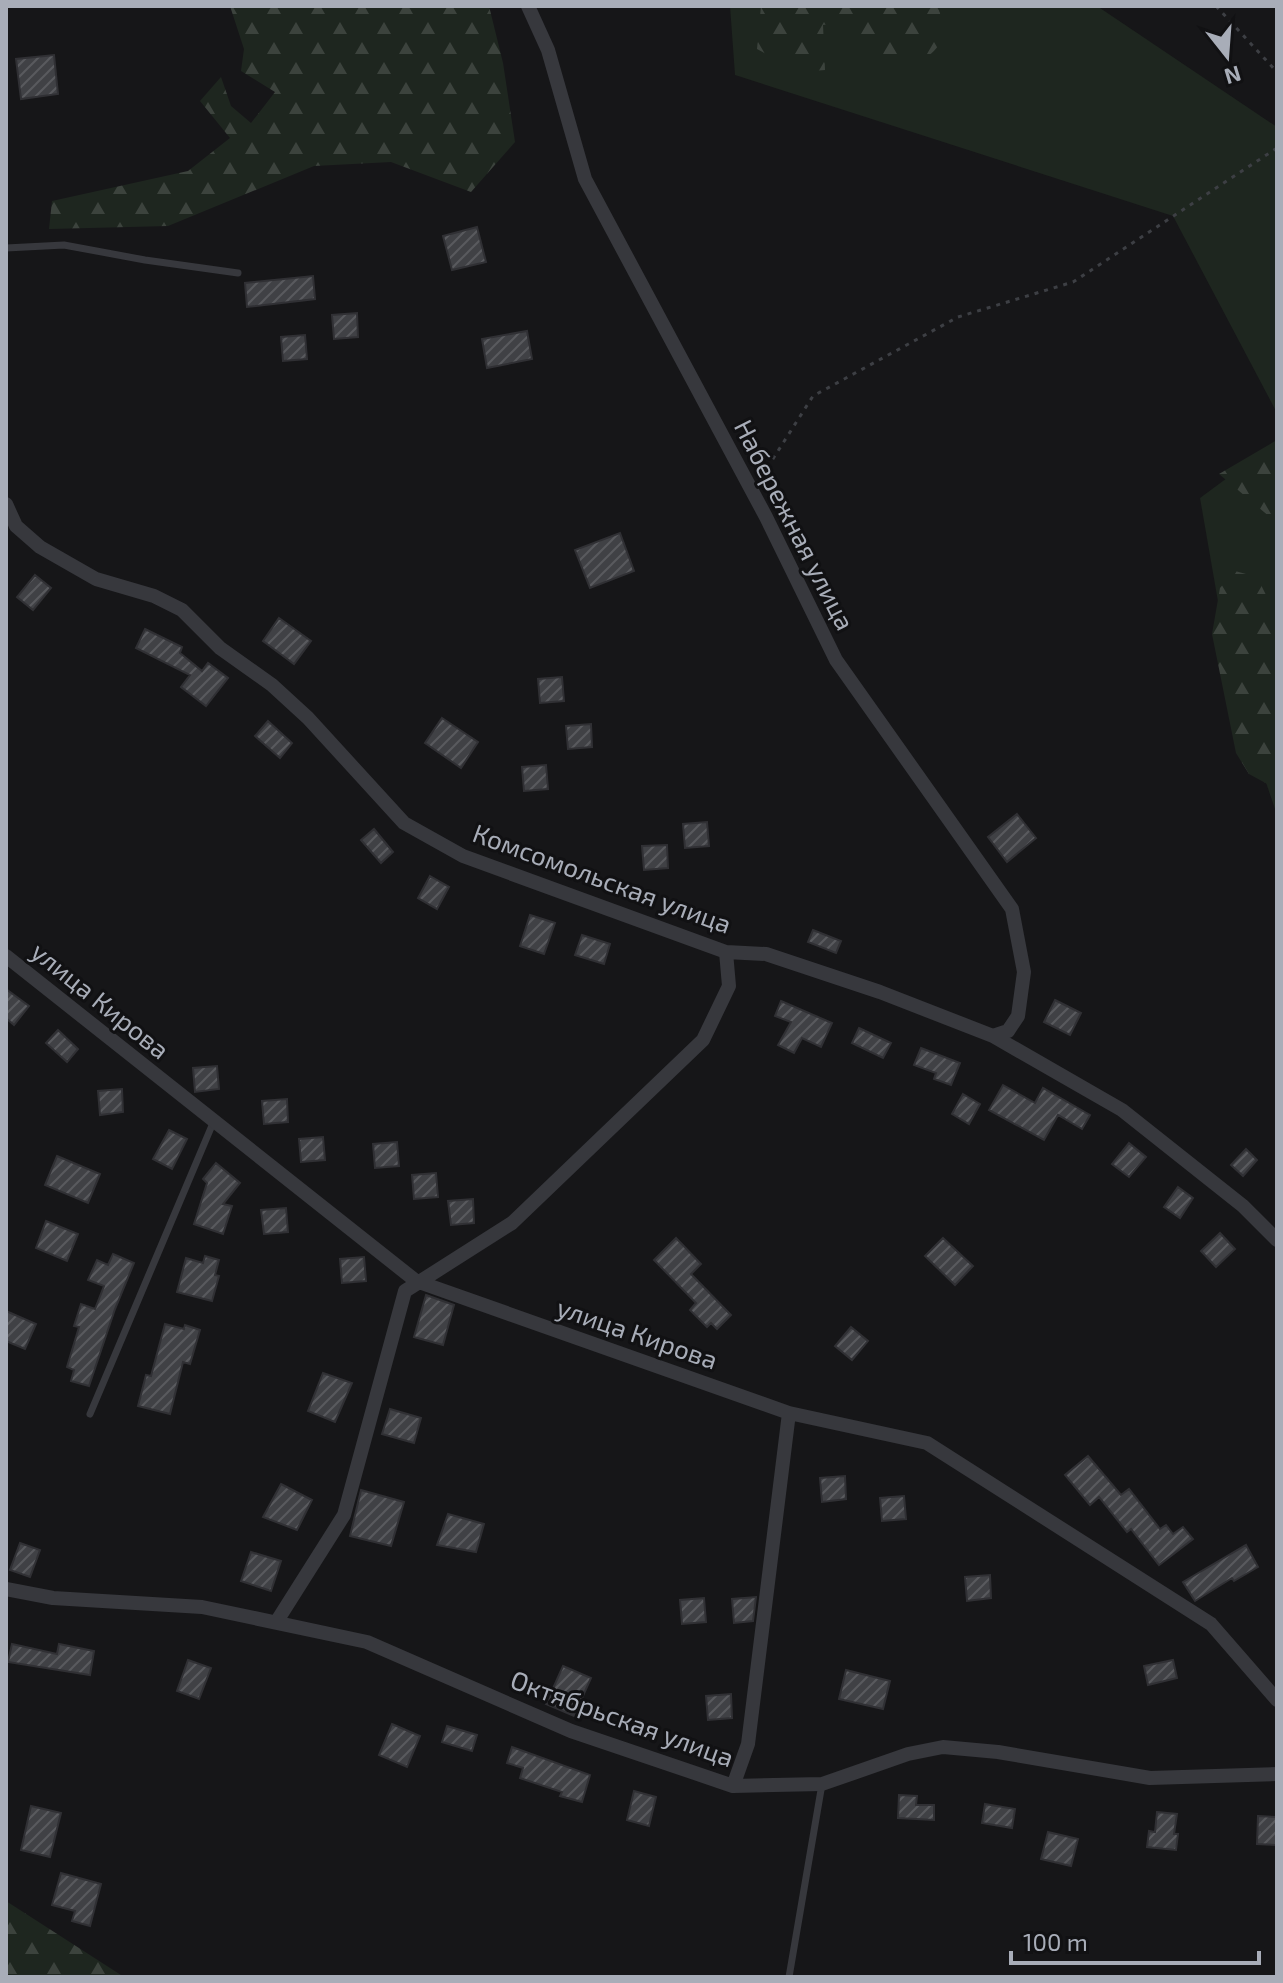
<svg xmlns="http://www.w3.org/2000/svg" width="1283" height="1983" viewBox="0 0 1283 1983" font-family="'Exo 2',sans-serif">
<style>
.grass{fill:#1e261f}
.forest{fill:url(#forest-firs)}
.building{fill:url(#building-hatch);stroke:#303034;stroke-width:2}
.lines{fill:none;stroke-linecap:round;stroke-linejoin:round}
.path{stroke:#3d3f44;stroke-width:3;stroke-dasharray:4 6;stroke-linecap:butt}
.lane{stroke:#37383d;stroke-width:7}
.street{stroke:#37383d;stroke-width:14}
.labels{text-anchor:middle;stroke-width:6;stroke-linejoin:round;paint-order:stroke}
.street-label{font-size:26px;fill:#a8adb8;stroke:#111113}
</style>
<defs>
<pattern id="forest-firs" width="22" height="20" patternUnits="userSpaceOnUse" patternTransform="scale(2)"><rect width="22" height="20" fill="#1e261f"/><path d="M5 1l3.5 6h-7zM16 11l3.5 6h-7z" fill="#3c433d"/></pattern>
<pattern id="building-hatch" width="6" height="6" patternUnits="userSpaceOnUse" patternTransform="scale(2)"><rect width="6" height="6" fill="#404145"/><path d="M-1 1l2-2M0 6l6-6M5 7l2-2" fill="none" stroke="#595a5e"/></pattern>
</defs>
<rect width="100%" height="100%" fill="#161618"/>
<path class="grass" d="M730,6h367l180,121v286l-104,-197 -438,-141z
M1277,441v374l-45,-133 -32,-184z"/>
<path class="forest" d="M230,6h259l14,57 12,79 -44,50 -80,-30 -77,4 -146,60 -119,3 3,-28 136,-30 42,-33 -30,-37 21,-24 10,29 20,17 24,-31 -34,-21 3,-22z
M761,6h177l8,29c-5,6 -10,16 -17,20 -34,20 -60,-12 -83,-33l-23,3 2,45 -25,2 -43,-23z
M1277,440v83l-58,-49z
M1235,571l22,6 10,20 7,20 3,31v144l-4,-5 -24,-13 -13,-21 -24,-119 8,-46z
M6,1901l118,76h-118z"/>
<path class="building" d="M54,55l4,39 -37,5 -5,-40z
M477,227l9,35 -34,8 -9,-34z
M313,276l2,23 -68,8 -2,-24z
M357,313l1,24 -24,2 -2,-24z
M527,331l5,28 -45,9 -5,-29z
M305,335l2,24 -24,2 -2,-24z
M620,533l14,38 -44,17 -15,-38z
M35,575l16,13 -18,22 -16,-13z
M279,618l32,23 -17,23 -31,-23z
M145,629l37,18 -2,6 22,18 6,-8 20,15 -22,28 -25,-19 9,-12 -54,-27z
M562,677l2,24 -24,2 -2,-24z
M442,718l36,24 -17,26 -36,-25z
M268,721l24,22 -12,15 -25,-22z
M591,724l1,23 -24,2 -2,-23z
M546,765l2,24 -24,2 -2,-24z
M1017,814l19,24 -29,24 -19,-25z
M707,822l2,24 -24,2 -2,-24z
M374,829l19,23 -12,11 -20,-23z
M667,845l1,23 -24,2 -2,-24z
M430,876l19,11 -12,22 -19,-11z
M530,915l25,8 -11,31 -24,-8z
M813,930l28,11 -5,12 -28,-11z
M582,935l28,9 -6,20 -29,-9z
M6,989l23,17 -15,19 -8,-7z
M1055,1000l26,13 -11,22 -26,-13z
M781,1001l51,22 -11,24 -19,-9 -8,15 -16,-8 13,-23 -16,-6z
M859,1028l32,15 -8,15 -31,-15z
M58,1030l20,19 -11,13 -21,-19z
M921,1048l39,15 -9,22 -17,-6 2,-6 -22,-8z
M217,1066l2,23 -24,3 -2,-24z
M1003,1085l32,18 8,-15 47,27 -8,14 -24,-14 -14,25 -55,-30z
M122,1089l1,23 -23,3 -2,-24z
M963,1094l17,10 -11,20 -17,-10z
M287,1099l1,23 -24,2 -2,-23z
M169,1130l18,9 -15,30 -19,-10z
M323,1137l2,23 -24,2 -2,-23z
M397,1142l2,24 -24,2 -2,-24z
M1129,1143l17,14 -17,20 -17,-13z
M1246,1149l11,11 -14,16 -12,-11z
M57,1156l43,18 -12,29 -43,-18z
M216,1163l24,20 -17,21 9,2 -9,28 -29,-10 13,-41 -4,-4z
M436,1173l2,24 -24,2 -2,-24z
M1178,1187l15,11 -13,20 -16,-11z
M473,1199l1,24 -23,2 -3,-24z
M286,1208l2,24 -24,2 -3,-24z
M46,1221l32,13 -11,27 -31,-13z
M1220,1233l15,16 -19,18 -15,-16z
M676,1238l25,26 -10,10 40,41 -14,14 -6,-6 -4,4 -17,-17 6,-7 -42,-43z
M943,1238l30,28 -18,19 -30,-29z
M113,1254l21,9 -19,46 -26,77 -18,-5 3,-11 -7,-3 12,-40 -5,-1 7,-22 14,5 9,-23 -16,-6 9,-20 11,5z
M205,1256l14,4 -4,15 4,1 -7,25 -35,-9 9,-34 17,5z
M364,1257l2,24 -24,2 -2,-24z
M426,1295l28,10 -11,40 -29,-8z
M6,1311l30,13 -11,25 -19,-8z
M165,1324l19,5 1,-4 15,5 -10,34 -7,-2 -13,52 -32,-8 8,-31 5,1z
M851,1327l17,14 -16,19 -17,-14z
M323,1373l29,10 -17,39 -27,-11z
M390,1409l31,9 -7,25 -32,-9z
M1088,1456l33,39 8,-6 31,40 6,-4 7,9 10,-7 10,12 -34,26 -28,-36 -4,3 -28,-35 -9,8 -25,-30z
M845,1476l1,23 -24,3 -2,-24z
M281,1484l31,16 -15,30 -34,-13z
M361,1490l43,12 -13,44 -41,-10z
M904,1496l2,23 -24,2 -2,-23z
M448,1514l36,10 -8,28 -39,-7z
M20,1543l20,7 -10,27 -20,-7z
M1246,1545l12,22 -24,14 -2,-3 -37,23 -12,-19z
M251,1552l30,9 -10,30 -30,-10z
M990,1575l1,23 -24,3 -2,-24z
M756,1597l-3,24 -19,2 -2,-24z
M704,1598l2,24 -24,2 -2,-24z
M12,1644l45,10 2,-10 35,7 -4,24 -82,-13z
M188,1660l23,8 -12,31 -22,-8z
M1173,1660l4,18 -29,7 -4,-19z
M563,1666l28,12 -17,38 -28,-12z
M846,1670l44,11 -7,28 -44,-10z
M731,1694l1,24 -24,2 -2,-24z
M392,1724l28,12 -13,31 -28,-12z
M447,1726l30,9 -5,16 -30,-9z
M512,1747l78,28 -8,27 -22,-6 2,-4 -42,-14 3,-10 -16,-5z
M634,1791l22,6 -7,29 -22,-6z
M899,1795l18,1 -1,9h18v15l-36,-2z
M985,1804l30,5 -3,19 -30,-5z
M31,1806l30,7 -11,44 -29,-7z
M1157,1812l20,2 -3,20h4l-2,16 -29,-3 2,-16 6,1z
M1258,1816l19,1v28l-20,-1z
M1048,1832l30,7 -7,27 -30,-7z
M61,1873l40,11 -11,42 -18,-5 3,-10 -23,-6z"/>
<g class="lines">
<path class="path" d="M1216,6l61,66
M762,476l51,-80 145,-79 115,-35 204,-134"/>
<path class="lane" d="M6,248l58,-3 81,15 93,13
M90,1414l123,-291
M789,1977l33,-193"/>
<path class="street" d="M528,6l20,44 37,129 181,338 70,143 176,249 12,63 -6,44 -10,15 -15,5
M6,504l10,22 24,21 56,32 58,17 28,14 38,38 52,37 36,33 96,105 59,33 263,96 40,2 114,38 113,44 129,74 121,96 34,34
M6,956l410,325 373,132 138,30 284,181 66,76
M6,1589l47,9 149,9 165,35 204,89 162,55 89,-2 86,-30 35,-7 55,5 152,26 127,-4
M277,1621l67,-106 61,-224 107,-68 191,-183 26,-54 -3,-34
M733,1786l15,-42 41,-331"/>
</g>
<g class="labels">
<g class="street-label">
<text transform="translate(794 525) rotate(63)" y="9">Набережная улица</text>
<text transform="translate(602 879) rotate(20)" y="9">Комсомольская улица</text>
<text transform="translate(100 1001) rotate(39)" y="9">улица Кирова</text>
<text transform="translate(637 1334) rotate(19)" y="9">улица Кирова</text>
<text transform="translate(622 1719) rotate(20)" y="9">Октябрьская улица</text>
</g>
</g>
<rect width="1283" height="1983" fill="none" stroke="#a8adb8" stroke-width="16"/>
<g transform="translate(1227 56) rotate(163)" stroke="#111113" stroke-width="6" paint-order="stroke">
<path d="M0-6L14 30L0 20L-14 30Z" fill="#a8adb8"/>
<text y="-12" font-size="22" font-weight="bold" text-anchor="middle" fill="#a8adb8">N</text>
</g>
<path d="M1011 1951v12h248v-12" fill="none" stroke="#a8adb8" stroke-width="4"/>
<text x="1023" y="1951" font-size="24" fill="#a8adb8" stroke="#111113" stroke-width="6" paint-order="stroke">100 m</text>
</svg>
